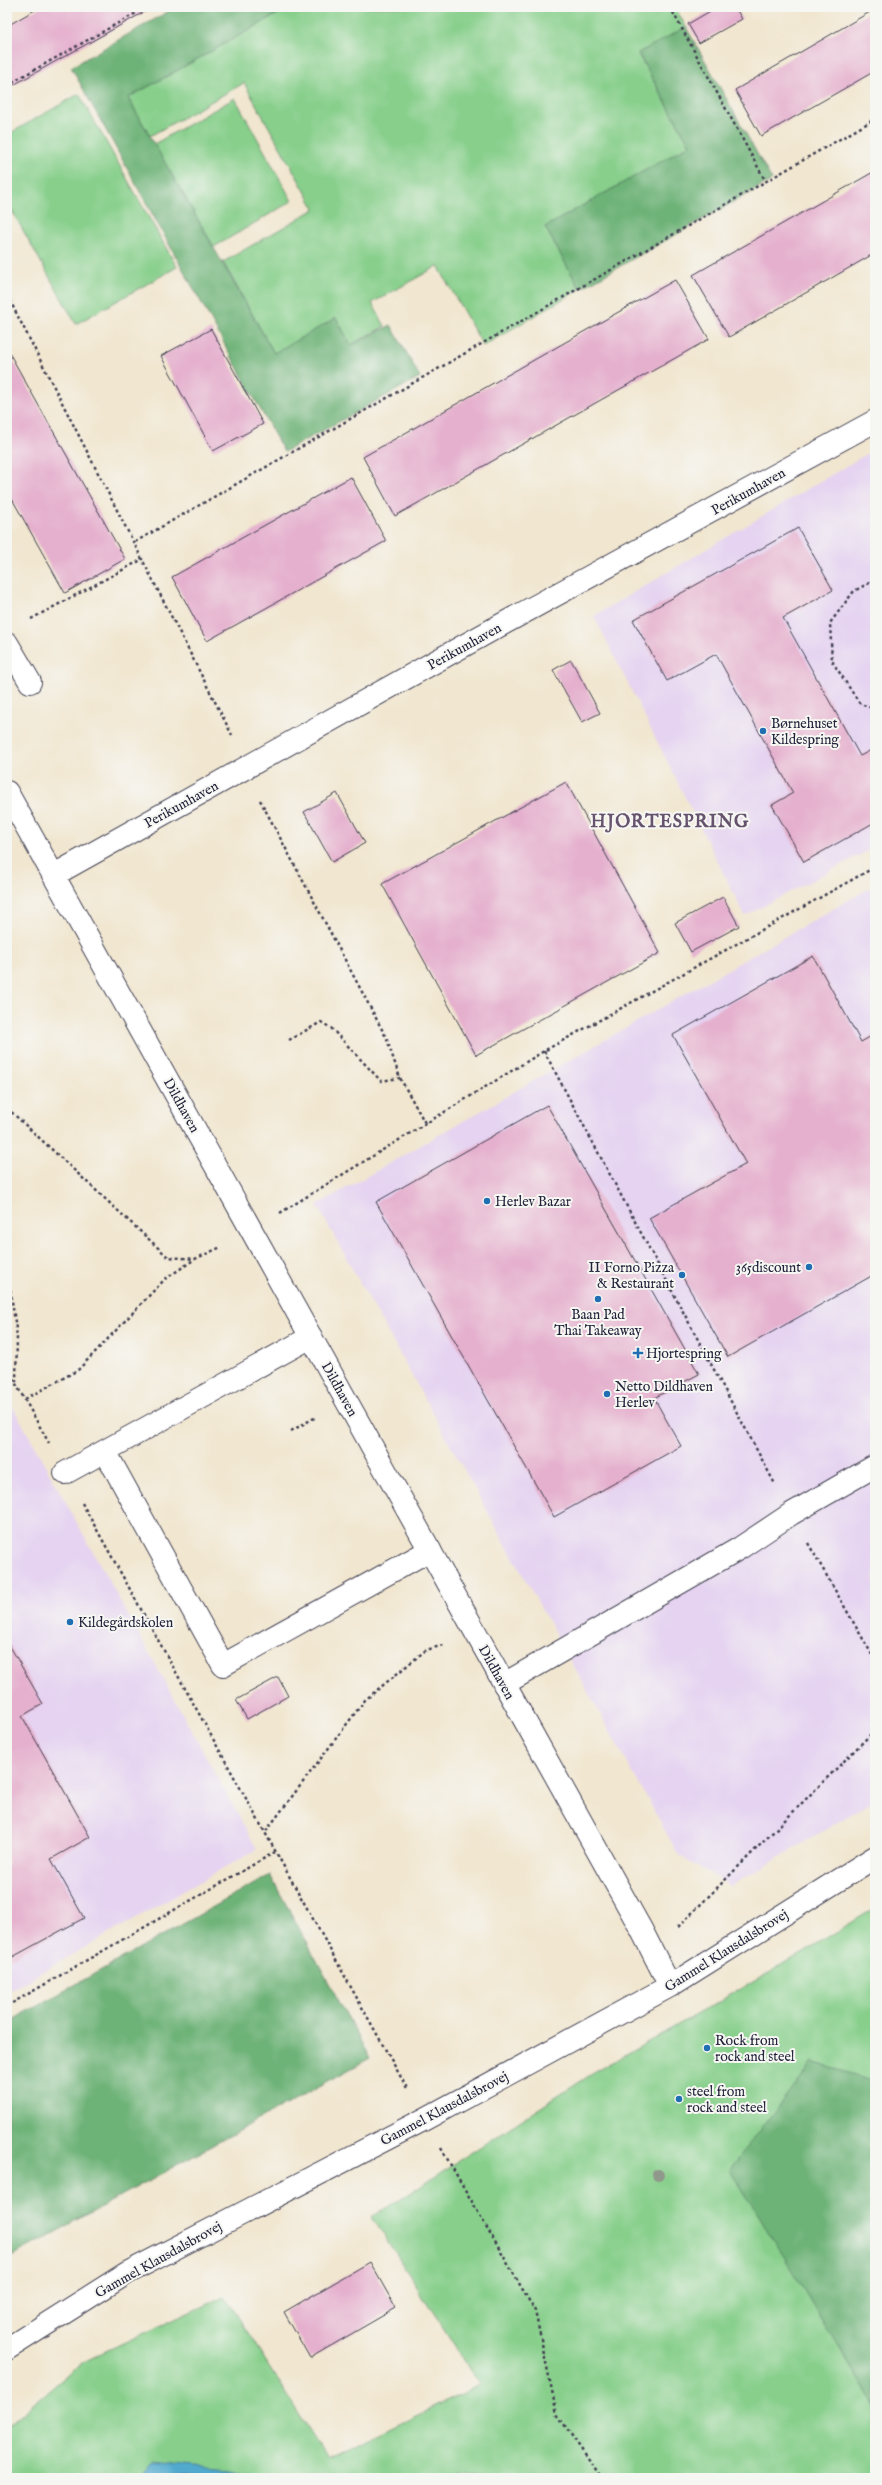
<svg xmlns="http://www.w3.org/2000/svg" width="882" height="2485" viewBox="0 0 882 2485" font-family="'IM FELL English',serif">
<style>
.built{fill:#e5d3f1}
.green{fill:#87cf8b;stroke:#547863}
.forest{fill:#6db277;stroke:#486a59}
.water{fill:#51aace;stroke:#3a6684}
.building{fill:#e5b0ce}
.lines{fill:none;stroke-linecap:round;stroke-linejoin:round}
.service-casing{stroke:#413f51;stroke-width:24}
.minor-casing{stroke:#413f51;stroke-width:24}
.path{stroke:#413f51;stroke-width:2.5;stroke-dasharray:3 3;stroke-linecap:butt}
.service{stroke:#fff;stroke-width:22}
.minor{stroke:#fff;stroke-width:22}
.tree{fill:#90978b}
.poi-dot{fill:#1f6fb2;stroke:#f6f6f2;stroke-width:1.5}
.labels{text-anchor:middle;stroke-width:4;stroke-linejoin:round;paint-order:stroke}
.street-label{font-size:14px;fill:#22223b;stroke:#f6f6f2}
.poi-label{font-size:14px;fill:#22223b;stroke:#f6f6f2;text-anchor:start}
.district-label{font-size:18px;font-weight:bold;letter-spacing:1px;fill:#66546e;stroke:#f6f6f2}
</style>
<rect width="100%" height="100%" fill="#f6f6f2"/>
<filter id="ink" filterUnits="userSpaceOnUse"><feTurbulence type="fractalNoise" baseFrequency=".025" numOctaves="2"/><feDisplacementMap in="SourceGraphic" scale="8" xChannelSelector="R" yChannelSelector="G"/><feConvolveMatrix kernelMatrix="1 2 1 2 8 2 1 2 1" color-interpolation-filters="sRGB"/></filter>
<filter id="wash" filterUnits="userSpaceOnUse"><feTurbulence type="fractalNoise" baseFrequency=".012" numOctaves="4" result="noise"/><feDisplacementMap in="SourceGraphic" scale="16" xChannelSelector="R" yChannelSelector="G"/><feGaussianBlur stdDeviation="0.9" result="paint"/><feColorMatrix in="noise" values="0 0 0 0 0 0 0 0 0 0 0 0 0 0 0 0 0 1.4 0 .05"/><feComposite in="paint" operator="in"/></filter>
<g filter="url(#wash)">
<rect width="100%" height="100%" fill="#f1e6cf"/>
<path class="built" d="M875,449v398l-130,69 -151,-300z
M875,885v915l-144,86 -53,-32 -361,-649z
M7,1396l250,453 -250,143z"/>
<path class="green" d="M290,7h385l11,20 -48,27 52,91 -145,82 35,62 -97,57 -45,-80 -66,37 13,23 -34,19 -15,-27 -62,35 -51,-91 92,-53 -71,-126 -94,53 -22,-38z
M79,94l98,173 -101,57 -69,-122v-67z
M235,98l57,103 -78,46 -60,-103z
M875,1908v570h-868v-52l77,-65 141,-65 102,163 153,-74 -108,-168 220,-143 189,-108z"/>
<path class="forest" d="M176,7h114l-162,91 146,255 62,-35 15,27 40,-20 29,52 -136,75 -213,-385z
M686,27l86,153 -192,109 -35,-62 145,-82 -52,-92z
M270,1875l100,183 -363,201v-236z
M812,2062l63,19v326l-145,-238z"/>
<path class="water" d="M153,2463l139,13 3,2h-154z"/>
<g id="blocks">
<path class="building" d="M40,7h113l-145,81 -1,-62z
M717,7h18l7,12 -43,24 -11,-19z
M875,9v62l-114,65 -26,-46z
M875,171v82l-146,84 -36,-62z
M675,280l34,59 -314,177 -32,-59z
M211,329l52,95 -50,27 -52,-95z
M7,349l118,210 -60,34 -58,-103z
M351,477l35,64 -179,100 -35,-64z
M798,528l35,62 -50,28 77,138 15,-8v74l-71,40 -32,-57 21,-12 -77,-139 -49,27 -34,-61z
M571,660l29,53 -18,9 -29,-52z
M566,782l94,171 -184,102 -94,-171z
M337,793l28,50 -33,19 -28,-50z
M723,897l16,29 -48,26 -16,-29z
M813,956l48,86 14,-8v240l-147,83 -79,-139 97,-54 -73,-129z
M547,1105l152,269 -45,24 27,48 -127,71 -178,-315z
M7,1641l36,63 -21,12 68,121 -39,22 33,59 -77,42z
M278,1677l10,19 -41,23 -11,-19z
M370,2262l26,46 -86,50 -26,-46z"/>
</g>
</g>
<g filter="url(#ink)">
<use href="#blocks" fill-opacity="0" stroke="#413f51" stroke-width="1"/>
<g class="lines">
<defs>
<path id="service" d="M7,643l23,39
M105,1451l118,214 207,-115
M65,1473l246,-136
M504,1684l236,-136 51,-34 84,-48"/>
<path id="minor" d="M7,792l634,1137 29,57
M54,875l445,-249 376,-205
M7,2349l120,-76 298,-154 245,-133 205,-129"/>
</defs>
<use href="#service" class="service-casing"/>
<use href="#minor" class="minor-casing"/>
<path class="path" d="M670,7l95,173
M7,85l140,-78
M7,295l225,440
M135,542l740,-423
M875,580l-21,11 -24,32 2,38 28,43 15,5
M31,619l112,-60
M260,800l126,237 14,41 25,45
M289,1040l32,-18 10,6 50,53 19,-3
M544,1051l231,433
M7,1108l161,149 27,2 26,-12
M280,1213l264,-162 331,-184
M7,1266l10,70 -1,47
M7,1368l42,75
M25,1399l53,-29 87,-91 30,-20
M291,1431l25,-14
M82,1503l326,587
M808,1543l67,117
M266,1831l99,-131 61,-50 18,-5
M678,1927l197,-197
M7,2006l270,-155
M441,2148l94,163 22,103 44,64"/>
<use href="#service" class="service"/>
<use href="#minor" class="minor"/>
</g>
<circle class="tree" cx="658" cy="2175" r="6"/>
</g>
<g class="poi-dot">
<circle cx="763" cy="731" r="4"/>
<circle cx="487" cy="1201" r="4"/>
<circle cx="809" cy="1267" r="4"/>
<circle cx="682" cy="1275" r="4"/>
<circle cx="598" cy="1299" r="4"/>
<path d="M636 1347h4v4h4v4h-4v4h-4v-4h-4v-4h4z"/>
<circle cx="607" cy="1394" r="4"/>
<circle cx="70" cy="1622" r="4"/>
<circle cx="707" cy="2048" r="4"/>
<circle cx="679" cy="2099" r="4"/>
</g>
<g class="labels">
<g class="street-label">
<text transform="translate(748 491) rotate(-29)" y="5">Perikumhaven</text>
<text transform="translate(464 646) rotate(-29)" y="5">Perikumhaven</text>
<text transform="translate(181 804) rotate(-29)" y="5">Perikumhaven</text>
<text transform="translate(182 1105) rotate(61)" y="5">Dildhaven</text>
<text transform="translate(340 1389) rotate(61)" y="5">Dildhaven</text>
<text transform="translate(497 1672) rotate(61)" y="5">Dildhaven</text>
<text transform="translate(726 1950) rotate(-32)" y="5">Gammel Klausdalsbrovej</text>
<text transform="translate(444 2108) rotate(-28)" y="5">Gammel Klausdalsbrovej</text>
<text transform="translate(158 2259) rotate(-29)" y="5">Gammel Klausdalsbrovej</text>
</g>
<g class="poi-label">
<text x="771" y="728">Børnehuset<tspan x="771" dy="16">Kildespring</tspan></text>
<text x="495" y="1206">Herlev Bazar</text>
<text x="674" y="1272" text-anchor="end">II Forno Pizza<tspan x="674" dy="16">&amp; Restaurant</tspan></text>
<text x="801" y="1272" text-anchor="end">365discount</text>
<text x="598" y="1319" text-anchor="middle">Baan Pad<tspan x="598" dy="16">Thai Takeaway</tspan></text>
<text x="646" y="1358">Hjortespring</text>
<text x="615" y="1391">Netto Dildhaven<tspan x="615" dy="16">Herlev</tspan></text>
<text x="78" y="1627">Kildegårdskolen</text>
<text x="715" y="2045">Rock from<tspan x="715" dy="16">rock and steel</tspan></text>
<text x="687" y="2096">steel from<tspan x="687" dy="16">rock and steel</tspan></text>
</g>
<g class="district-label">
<text x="670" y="827">HJORTESPRING</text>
</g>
</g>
<rect width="882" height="2485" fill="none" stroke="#f6f6f2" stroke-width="24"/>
</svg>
